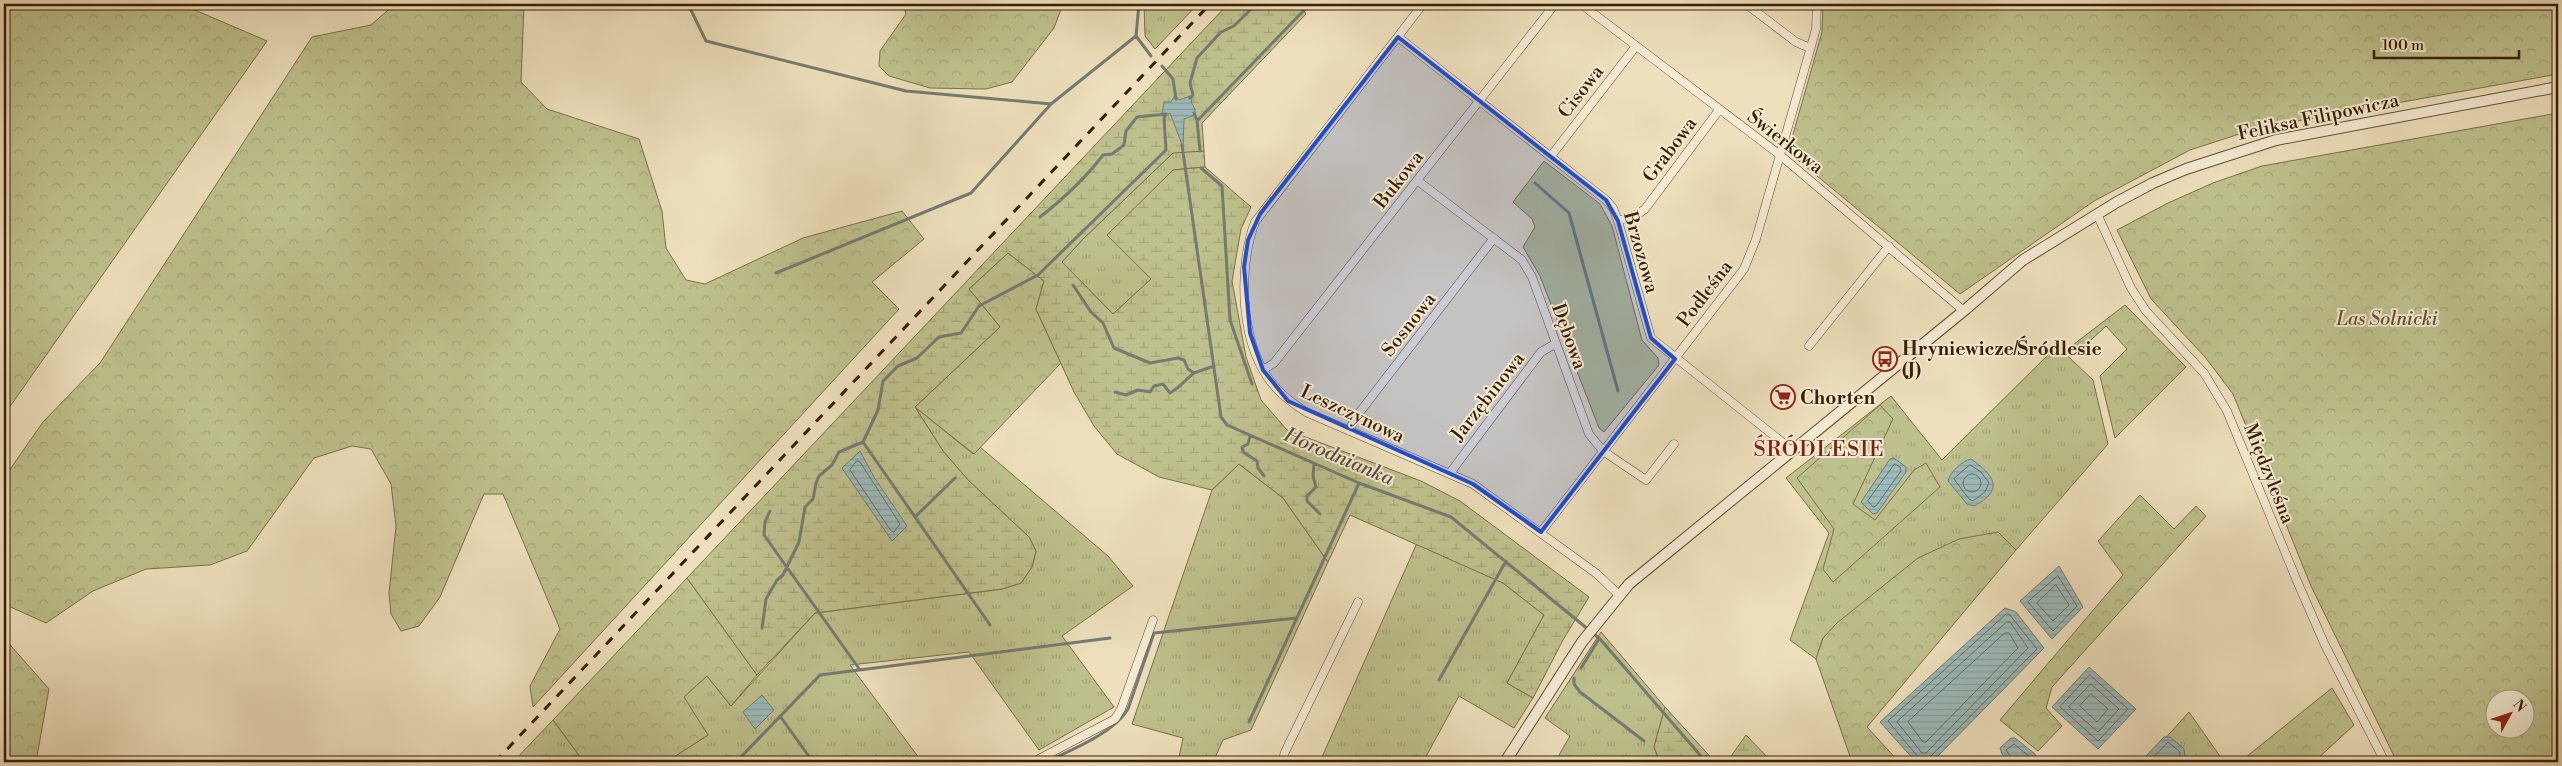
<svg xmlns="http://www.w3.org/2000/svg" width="2562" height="766" viewBox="0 0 2562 766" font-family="'Libre Bodoni',serif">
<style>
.grass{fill:url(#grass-tufts);stroke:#7c7048}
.forest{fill:url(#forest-crowns);stroke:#7c7048;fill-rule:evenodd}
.wetland{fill:url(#wetland-marsh);stroke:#7c7048}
.green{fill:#bec18d;stroke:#7c7048}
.water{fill:url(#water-rules);stroke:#757c72}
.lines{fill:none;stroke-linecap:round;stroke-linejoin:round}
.shore{stroke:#6c6c60;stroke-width:1}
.stream{stroke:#757c72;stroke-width:3}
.minor-casing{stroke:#674e32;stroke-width:9}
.tertiary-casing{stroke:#674e32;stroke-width:12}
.minor{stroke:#f4ebd4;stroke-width:8}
.tertiary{stroke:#f4ebd4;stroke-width:10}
.rail{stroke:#3a1e04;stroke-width:3;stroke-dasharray:9 9;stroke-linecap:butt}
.marked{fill:#1d4ed8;fill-opacity:0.2;stroke:#1d4ed8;stroke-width:4;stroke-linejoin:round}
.labels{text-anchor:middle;stroke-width:4;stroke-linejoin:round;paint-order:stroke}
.street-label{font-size:19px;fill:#3a1e04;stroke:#f4ebd4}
.park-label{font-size:19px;font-style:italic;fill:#624f2d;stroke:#f4ebd4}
.poi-label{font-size:19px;font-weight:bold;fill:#3a1e04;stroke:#f4ebd4;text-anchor:start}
.water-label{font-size:20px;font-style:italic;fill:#584d3b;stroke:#f4ebd4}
.quarter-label{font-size:21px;letter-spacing:1px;fill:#7a1f14;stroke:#f4ebd4}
</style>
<defs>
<pattern id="grass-tufts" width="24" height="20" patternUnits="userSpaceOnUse" patternTransform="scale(1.25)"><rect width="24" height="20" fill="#bec18d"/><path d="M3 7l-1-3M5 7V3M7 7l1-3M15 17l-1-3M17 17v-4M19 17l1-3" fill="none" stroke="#a4a578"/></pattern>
<pattern id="forest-crowns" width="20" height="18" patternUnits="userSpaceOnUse" patternTransform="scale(1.25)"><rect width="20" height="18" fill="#bec18d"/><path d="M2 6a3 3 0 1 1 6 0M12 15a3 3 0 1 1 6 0" fill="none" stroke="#a4a578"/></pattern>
<pattern id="wetland-marsh" width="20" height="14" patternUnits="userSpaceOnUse" patternTransform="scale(1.25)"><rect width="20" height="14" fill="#bec18d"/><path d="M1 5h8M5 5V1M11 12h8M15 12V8" fill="none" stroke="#a4a578"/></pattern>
<pattern id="water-rules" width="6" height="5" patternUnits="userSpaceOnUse" patternTransform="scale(1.25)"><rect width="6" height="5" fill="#9dbbbb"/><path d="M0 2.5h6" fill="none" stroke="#88a09f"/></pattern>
</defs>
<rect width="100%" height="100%" fill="#eee0bd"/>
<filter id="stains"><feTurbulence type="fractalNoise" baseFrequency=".004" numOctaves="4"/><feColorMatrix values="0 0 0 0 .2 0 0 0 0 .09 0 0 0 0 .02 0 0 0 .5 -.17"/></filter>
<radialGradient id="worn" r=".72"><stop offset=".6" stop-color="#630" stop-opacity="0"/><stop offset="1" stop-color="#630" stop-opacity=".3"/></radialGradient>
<path class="grass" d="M1144,4h54l-43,45 -10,-13z
M1204,151l1,16 -32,3 -65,65 43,44 -38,35 -51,-52 21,-23 91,-87z
M2057,346l36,34 15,64 -92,106 -18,-18 -175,106 -7,21 -26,-19 39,-107 -43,-55 105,-82 51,64z
M915,407l58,47 7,-7 128,109 25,30 -71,50 52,71 -75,43 -70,-98 -119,13 72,97h-256l42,-27 -25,-38 24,-21 24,30 84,-93 187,-24 19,-6 11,-16 4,-16 -7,-14 -61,-57 -25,-29z
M1239,464l44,34 45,64 -77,168 -28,10 -10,22h-35l5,-24 -51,-14 80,-234z
M1417,543l86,40 41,32 -37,68 26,15 -19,30 -55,-32 -36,66h-78l-23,-5z
M1601,632l64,75 -11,40 6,15h-105l15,-26 -25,-18z
M2189,712l35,50h-80z
M553,720l31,42h-71z"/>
<path class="forest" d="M4,4h177l86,37 -263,374z
M395,4h129l-3,78 26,27 92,30 23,72 4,37 20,32 19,4 98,-46 99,-27 22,28 -52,43 27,27 -366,398 -3,-21 30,-57 -57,-135h-19l-44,103 -21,29 -18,5 -10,-17 -2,-21 7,-67 -5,-42 -20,-35 -19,-3 -38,12 -67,93 -37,14 -64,4 -53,22 -47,32 -42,-19v-126l39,-56 57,-59 212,-326 59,-12z
M903,4h160l-9,24 -42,54 -26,7 -56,-1 -41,-12 -10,-10 1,-15 26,-37z
M1823,4h735v70l-300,54 -68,22 -96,51 -134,93 -172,-142 34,-120z
M2558,113v649h-161l-86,-176 -78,-192 -28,-37 -54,-58 -34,-69 51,-27 45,-20 49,-17zM2494,698h30v30h-30z
M1008,253l36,28 -8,28 25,54 -87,91 -59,-47 85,-80 -31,-38z
M2125,305l61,62 -71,71 -15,-62 27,-27 -21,-23 -29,27 -8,-5z
M1880,405l13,14 -40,85 22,16 39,-50 12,-7 14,24 -107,95 -10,-13 11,-40 -37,-51z
M2140,495l34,34 22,-23 10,10 -154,171 -6,21 16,18 -24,25 -38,-31 123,-145 -25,-34z
M1998,532l18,18 -149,177 32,35h-47l-36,-103 7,-21 14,-15 81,-65 41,-19z
M687,578l70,97 -26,31 -24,-30 -23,21 24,38 -42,27h-82l-31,-42z
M4,638l45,51 -13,73h-32z
M2332,688l22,37 -40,37h-64l-4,-5z"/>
<path class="wetland" d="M1228,4h72l6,10 -104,109 2,28 -31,2 -90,86 -21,23 51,52 38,-35 -44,-44 66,-65 32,-3 46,40 -10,22 -9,52 14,76 15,43 26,30 134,51 39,20 129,96 -26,43 -30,58 -26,-15 37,-68 -41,-32 -153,-68 -22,47 -45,-64 -44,-34 -27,26 -53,-13 -42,-23 -23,-28 -20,-34 -38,-83 8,-28 -36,-28 -39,36 31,38 -85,80 28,44 25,29 61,57 7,14 -4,16 -11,16 -19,6 -187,24 -58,62 -70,-97z
M1665,707l50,55h-55l-6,-15z
M1746,735l26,27h-45z"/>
<path class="green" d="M1544,161l56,43 12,22 30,114 16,18 1,7 -55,67 -5,-4 -59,-152 -17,-29 12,-20 -3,-8 -19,-17z"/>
<path class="water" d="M1175,95l4,5 14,-5 -2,7 4,7v6l-11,4 -1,28 -13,-34 -6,5 -2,-4 2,-12h7z
M860,451l14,26 33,49 -15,15 -50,-73z
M1894,458l12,9v5l-29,41 -4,1 -12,-12 29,-43z
M1971,459c23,16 34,31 3,47l-7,-2 -19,-23c2,-9 14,-20 23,-22z
M2059,566l24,41 -31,32 -32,-38z
M2005,608l11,4 28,36 -112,114h-16l-36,-40z
M2089,667l47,42 -38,40 -46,-42z
M762,695l12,15 -19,19 -12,-17z
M2164,737h6l14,12 1,9 -2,4h-38v-5z
M2011,738h4l20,16 2,5 -2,3h-24l-9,-8 -2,-6z"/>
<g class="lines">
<path class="shore" d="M857,461l3,1 40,62 -6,8 -3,-1 -41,-61z
M1895,464l5,3 1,4 -25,35 -3,1 -5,-6z
M1970,465l11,7 8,11 -4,9 -12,9 -4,-2 -15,-20z
M1963 483a9 9 0 1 1 18 0a9 9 0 1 1-18 0Z
M2058,576l19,30 -24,25 -25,-29z
M2056,585l13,20 -16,16 -16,-18z
M2007,622h3l18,26 -102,105h-4l-25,-31z
M2005,633h4l9,15 -92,94h-3l-15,-20z
M2090,675l38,34 -30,32 -38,-34z
M2091,684l28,25 -21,23 -29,-25z
M2091,694l17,15 -11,13 -17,-16z
M1919,762l-1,-5 -30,-36 118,-107h3l28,35 -107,108 -1,5
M2014,762l-8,-12 8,-6 16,13 1,5
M2149,762l19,-20 12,10 -1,10"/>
<path class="stream" d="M688,4l18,37 200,50 145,13 85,-68
M1139,4l-3,32 15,20
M1162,66l11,13 3,20
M1190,98l3,-3 -3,-12 7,-25 24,-26 13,-6 22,-22
M1194,113l3,7 3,31
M1198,120l112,-116
M1182,145l39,272 6,8 132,58 92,34 149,122 106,123
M1201,168l21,18 8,134 22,64
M1535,183l34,30 49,178
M1040,217c23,-18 45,-38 63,-62l9,-1 12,-9 2,-14 11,-14 29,-3
M776,273l195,-80 80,-89
M1073,285l18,27 12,11 11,25 36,15 28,-5 6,2 4,9 6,4 20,-7
M1115,392l11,3 12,-5 12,2 4,-6 9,-2 7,9c10,-6 15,-13 24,-20
M1250,436l-2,8 -6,3 1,5 14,9 1,7 6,8
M863,442l127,183
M1314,464l-1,12 3,11 -9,9v5l13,13
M770,511l-5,11 -1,13 96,135
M915,517l40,-39
M762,628l4,-29 11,-19 6,-5 16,-33 6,-35 8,-8 3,-16 3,-7 13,-11 7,-13 24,-10 15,-32 5,-29 15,-15 19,-8 22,-21 22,-4 18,-27 59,-31 128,-125 -2,-32 2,-4
M1581,668l18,-29
M1574,678v6l6,8 64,49
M1439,680l67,-119
M780,716l33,46
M1249,722l110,-239
M736,762l84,-87 290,-37
M1046,762c25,-12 68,-29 82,-53l26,-76 143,-15"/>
<defs>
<path id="minor" d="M1423,4l-168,218c-18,48 -15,127 21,166 9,10 19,17 30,24l167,72 124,90 22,21
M1581,4l199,151 184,156
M1746,4l50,38 14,6
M1398,37l208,163 7,8 5,13 33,117 131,104 9,10
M1551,156l85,-110
M1418,181l104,79 10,17 57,157 14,17 43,29 28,-36
M2097,214l34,74 15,23 58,62 23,38 70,170 27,62 61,119
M1618,221l20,-7 7,-5 74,-99
M1809,346l80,-100
M1263,370l11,-7 281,-359
M1349,431l7,-14 138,-179
M1450,473l91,-121 14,-8
M1541,532l203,-263 12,-30 60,-210 1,-25
M1033,762l82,-43 6,-10 32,-89
M1282,762l3,-10 73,-150"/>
<path id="tertiary" d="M1505,762l77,-120 47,-58 337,-275 57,-49 94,-58 36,-19 33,-14 90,-29 282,-53"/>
</defs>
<use href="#minor" class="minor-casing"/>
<use href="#tertiary" class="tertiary-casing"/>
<use href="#minor" class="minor"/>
<use href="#tertiary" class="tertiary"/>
<path class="rail" d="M495,762l715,-758"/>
</g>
<path class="marked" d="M1398,37l208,163 12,21 33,117 24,21 -134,173 -68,-48 -185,-83 -25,-31 -13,-37 -6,-66 4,-27 12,-26z"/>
<defs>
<symbol id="bus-ring" viewBox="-11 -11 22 22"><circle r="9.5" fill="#f4ebd4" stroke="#8f2418" stroke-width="1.5"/><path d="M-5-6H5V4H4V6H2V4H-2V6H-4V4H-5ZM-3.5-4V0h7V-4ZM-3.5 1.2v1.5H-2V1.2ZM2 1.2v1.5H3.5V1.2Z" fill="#8f2418"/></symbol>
<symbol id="supermarket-ring" viewBox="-11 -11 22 22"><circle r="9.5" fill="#f4ebd4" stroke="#8f2418" stroke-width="1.5"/><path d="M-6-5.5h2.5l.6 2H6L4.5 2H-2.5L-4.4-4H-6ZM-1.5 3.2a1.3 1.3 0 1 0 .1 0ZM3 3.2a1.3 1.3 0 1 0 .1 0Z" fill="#8f2418"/></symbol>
</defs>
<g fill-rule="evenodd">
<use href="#bus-ring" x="1871" y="345" width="28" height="28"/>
<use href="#supermarket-ring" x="1769" y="383" width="28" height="28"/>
</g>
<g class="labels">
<g class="street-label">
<text transform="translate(1580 91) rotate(-52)" y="7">Cisowa</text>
<text transform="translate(2318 116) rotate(-12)" y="7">Feliksa Filipowicza</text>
<text transform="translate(1786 141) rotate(38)" y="7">Świerkowa</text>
<text transform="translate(1669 149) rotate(-53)" y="7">Grabowa</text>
<text transform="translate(1398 179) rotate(-52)" y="7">Bukowa</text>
<text transform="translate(1642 252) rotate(74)" y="7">Brzozowa</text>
<text transform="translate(1704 293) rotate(-53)" y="7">Podleśna</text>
<text transform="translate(1408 324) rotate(-52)" y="7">Sosnowa</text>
<text transform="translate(1570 336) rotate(70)" y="7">Dębowa</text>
<text transform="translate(1487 396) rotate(-52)" y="7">Jarzębinowa</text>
<text transform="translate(1353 413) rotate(25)" y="7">Leszczynowa</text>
<text transform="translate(2270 473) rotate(68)" y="7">Międzyleśna</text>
</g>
<g class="park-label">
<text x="2387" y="325">Las Solnicki</text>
</g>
<g class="poi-label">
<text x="1902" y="355">Hryniewicze/Śródlesie<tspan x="1902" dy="22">(J)</tspan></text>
<text x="1800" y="404">Chorten</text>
</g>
<g class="water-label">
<text transform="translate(1339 456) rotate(23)" y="7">Horodnianka</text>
</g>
<g class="quarter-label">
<text x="1819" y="456">ŚRÓDLESIE</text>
</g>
</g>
<rect width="2562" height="766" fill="none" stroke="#eee0bd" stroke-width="20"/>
<rect x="5" y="5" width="2552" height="756" fill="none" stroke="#3a1e04" stroke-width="2.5"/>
<rect x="10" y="10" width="2542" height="746" fill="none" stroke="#3a1e04"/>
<g transform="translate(2510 714) rotate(50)"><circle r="24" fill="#f4ebd4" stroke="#aa9981"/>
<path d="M0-4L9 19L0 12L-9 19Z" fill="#8f2418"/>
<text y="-8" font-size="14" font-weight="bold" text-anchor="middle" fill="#3a1e04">N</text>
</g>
<path d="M2374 50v8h145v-8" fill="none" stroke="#3a1e04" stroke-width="2.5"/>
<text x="2382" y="50" font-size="15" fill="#3a1e04" stroke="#f4ebd4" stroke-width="4" paint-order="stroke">100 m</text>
<rect width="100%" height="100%" filter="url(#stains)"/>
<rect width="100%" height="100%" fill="url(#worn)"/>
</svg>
